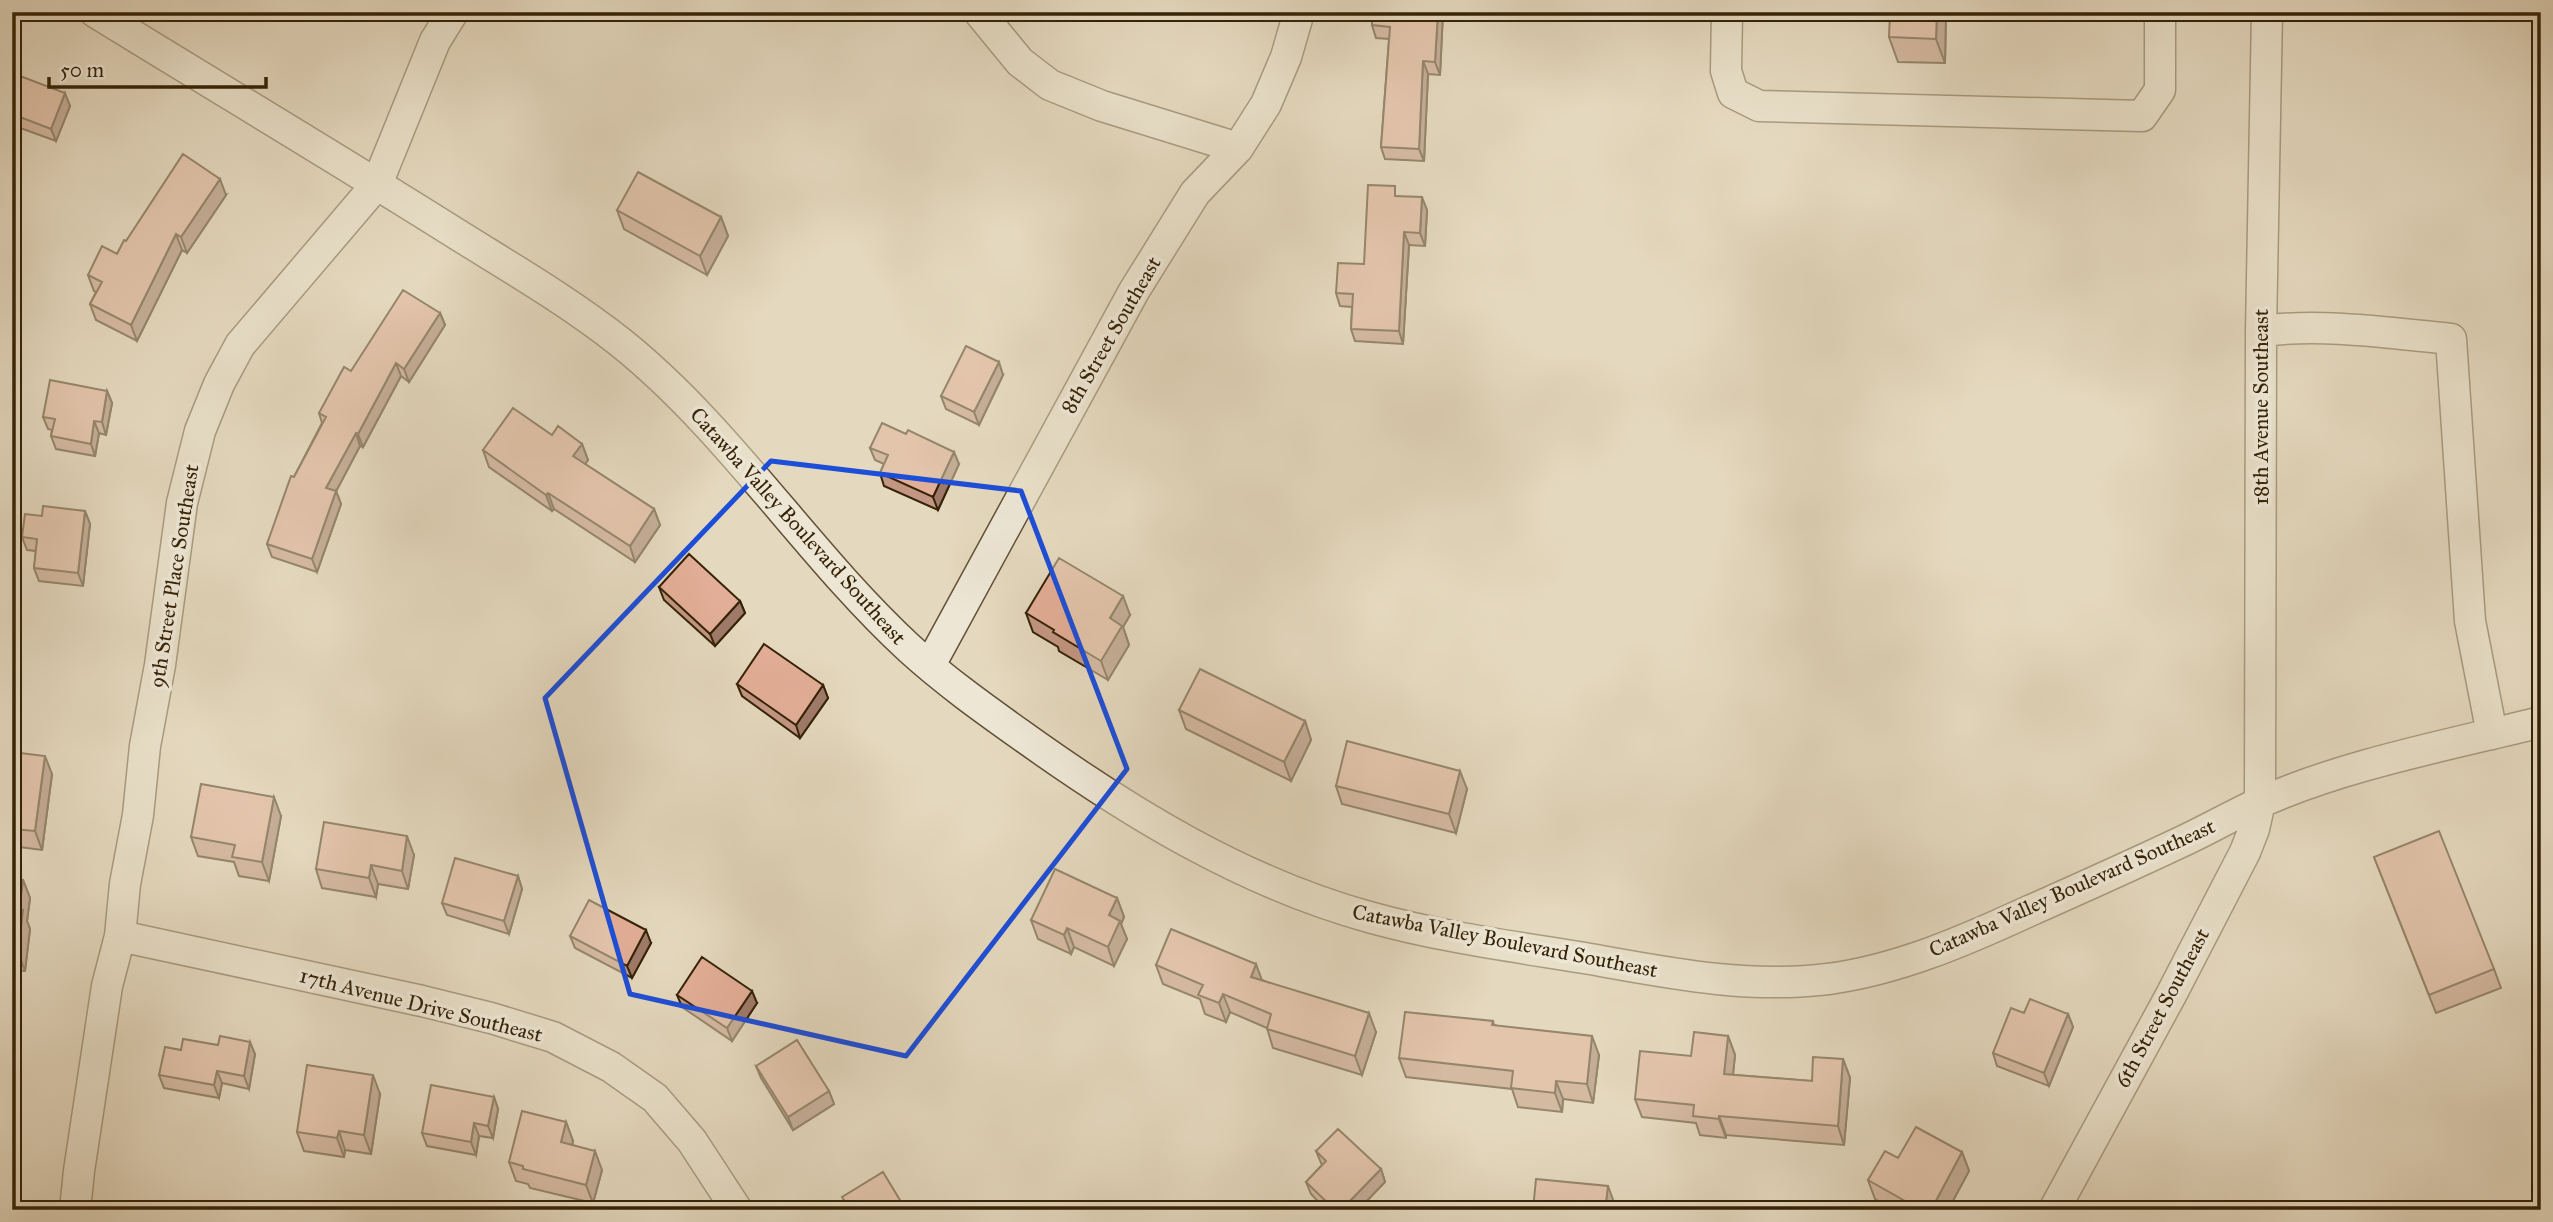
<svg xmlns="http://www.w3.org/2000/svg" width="2553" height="1222" viewBox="0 0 2553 1222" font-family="'IM FELL Great Primer',serif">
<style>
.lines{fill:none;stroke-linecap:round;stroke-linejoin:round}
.minor-casing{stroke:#615035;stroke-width:33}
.minor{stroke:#ede6d5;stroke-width:30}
.wall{fill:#c39682;stroke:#352307;stroke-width:2}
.shaded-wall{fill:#9f7a6a;stroke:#352307;stroke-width:2}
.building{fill:#e3ae97;stroke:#352307;stroke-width:2}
.marked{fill:none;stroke:#1d4ed8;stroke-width:5;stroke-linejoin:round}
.labels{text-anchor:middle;stroke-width:7;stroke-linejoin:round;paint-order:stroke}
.street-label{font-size:21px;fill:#352307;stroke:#ede6d5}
</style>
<rect width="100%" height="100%" fill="#e4d8be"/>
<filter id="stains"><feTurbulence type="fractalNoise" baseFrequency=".00286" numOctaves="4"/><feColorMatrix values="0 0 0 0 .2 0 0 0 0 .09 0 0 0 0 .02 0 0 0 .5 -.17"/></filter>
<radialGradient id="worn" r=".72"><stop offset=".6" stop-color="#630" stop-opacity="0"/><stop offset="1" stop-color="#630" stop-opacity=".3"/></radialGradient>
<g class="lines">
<defs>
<path id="minor" d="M95,12c120,74 241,146 360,221 56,35 113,68 165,109 110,88 186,211 290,307 34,31 73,59 111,86 106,76 221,147 348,182 71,20 148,30 221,42 79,14 157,30 238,20 69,-9 136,-38 199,-67 52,-23 103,-46 154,-70 26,-12 50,-26 76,-38 85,-39 192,-59 284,-82
M979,12l41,50 30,23 52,21 136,42
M1727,12l-1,59 7,22 26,13 383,10 18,-26v-78
M2261,331c63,-8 127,2 190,8l19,282 22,113
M930,665l204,-374 61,-98 43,-45 28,-44 20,-47 13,-45
M120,936l302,65 69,17 62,19 58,30 44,31 37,43 45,69
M75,1210l4,-39 28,-185 13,-50 5,-52 13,-69 7,-69 15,-81 22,-162 18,-72 19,-47 21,-39 137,-161 58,-143 18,-29
M2054,1210l117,-215 74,-143 9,-23 6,-27 1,-471 6,-319"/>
</defs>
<use href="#minor" class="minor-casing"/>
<use href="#minor" class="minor"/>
</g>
<path class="wall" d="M1372,12h71l-3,63 -12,-1 -4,87 -39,-2 -4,-12 8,-108 -13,-1 -4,-13z
M1946,12l-1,51 -47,-1 -9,-25z
M12,73l58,33 -14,35 -44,-16z
M226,195l-39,58 -5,-3 -45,91 -41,-21 -6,-16 6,-12 -2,-1 -6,-16 29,-21 9,-13z
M1398,196l29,14 -2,36 -16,-1 -6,99 -48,-3 -4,-12 1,-22 -12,-1 -4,-13 28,-29z
M617,210l104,7 7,19 -21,39 -83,-46z
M440,313l5,12 -36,57 -8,-6 -38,71 -3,-1 -24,45 5,13 -24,68 -45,-15 -5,-13 27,-67 28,-54 -3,-10 32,-42z
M1003,375l-24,50 -33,-16 -5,-13z
M107,391l5,12 -6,32 -7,-2 -4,23 -39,-7 -5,-13 1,-6 -4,-1 -5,-12z
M552,435l30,9 6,16 -3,4 69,45 6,16 -25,37 -81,-53 -2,2 -63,-44 -6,-17z
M870,448l89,16 -21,46 -54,-24 -4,-13 4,-9 -9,-4z
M85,511l5,13 -7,62 -44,-5 -5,-13 2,-17 -9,-1 -5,-13 20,-21z
M659,587l81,14 5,12 -30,33 -51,-46z
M1026,613l104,2 -7,12 6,18 -21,35 -49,-29 -1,-4 -25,-15z
M737,684l86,1 5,13 -28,40 -58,-42z
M1179,710l126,11 6,19 -20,41 -105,-52z
M12,752l40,22 -10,76 -30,-4z
M1336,786l131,3 -11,44 -114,-29z
M281,816l-12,65 -30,-5 -5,-14 -36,-6 -7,-19z
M414,855l-6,34 -30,-5 -2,13 -54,-9 -6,-19z
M2374,857l120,112 7,19 -65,25z
M518,876l4,13 -13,45 -62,-19 -5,-12z
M12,878l11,2 7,18 -3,23 3,8 -5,42 -13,-1z
M1117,898l7,19 -3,7 6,15 -13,27 -40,-19 -3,7 -33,-15 -7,-19z
M570,936l81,7 -19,35 -57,-30z
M1156,965l106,15 114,52 -14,43 -89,-27 -6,-20 -37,-16 -4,10 -21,-8 -5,-15 -37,-15z
M677,995l80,8 -25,38 -50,-34z
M2024,1013l44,1 5,13 -24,59 -52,-20 -4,-13z
M1493,1021l1,4 105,30 -6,48 -30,-4 -1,13 -44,-5 -6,-18 -106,-12 -7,-19z
M1728,1036l7,19 -2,20 79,6 31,-22 7,19 -6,67 -118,-10v3l-26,-3 -4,-12 -54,-6 -7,-18 56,-43z
M181,1050l74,4 -6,35 -27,-6 -3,15 -55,-10 -5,-13z
M756,1066l73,25 5,13 -41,26 -32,-52z
M380,1094l-9,60 -26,-4 -1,7 -40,-6 -7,-19z
M494,1097l4,12 -5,29 -14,-2 -3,19 -49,-9 -5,-13z
M566,1122l7,19 -1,4 30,25 -9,33 -63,-15 -2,-4 -12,-3 -7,-19z
M1316,1151l65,18 4,13 -27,28h-32l-15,-16 -5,-12 16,-17z
M1962,1152l7,19 -21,39h-54l-19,-11 -7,-19 30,-22z"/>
<path class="shaded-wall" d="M1438,12h5l-3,63 -5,-13z
M1937,12h9l-1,51 -9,-24z
M1423,61l5,13 -4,87 -5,-12z
M65,93l5,13 -14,35 -5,-12z
M220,179l6,16 -39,58 -6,-16z
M1422,197l5,13 -2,36 -5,-13z
M721,217l7,19 -21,39 -7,-19z
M1404,232l5,13 -6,99 -4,-13z
M176,234l6,16 -45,91 -6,-16z
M440,313l5,12 -36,57 -5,-13z
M999,362l4,13 -24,50 -5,-13z
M396,363l5,13 -38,71 -5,-13z
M107,391l5,12 -6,32 -4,-13z
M94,421l5,12 -4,23 -4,-12z
M356,433l4,13 -29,55 -5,-13z
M582,444l6,16 -9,12 -6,-16z
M954,452l5,12 -21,46 -5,-13z
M336,491l5,13 -24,68 -5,-13z
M548,493l6,16 -2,2 -6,-16z
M654,509l6,16 -25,37 -5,-16z
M85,511l5,13 -7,62 -5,-13z
M1123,596l7,19 -7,12 6,18 -21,35 -7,-19 9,-43z
M740,601l5,12 -30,33 -5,-12z
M823,685l5,13 -28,40 -4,-13z
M1305,721l6,19 -20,41 -7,-19z
M45,756l7,18 -10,76 -7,-19z
M1460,771l7,18 -11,44 -7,-19z
M274,797l7,19 -12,65 -7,-19z
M407,836l7,19 -6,34 -6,-18z
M371,865l7,19 -2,13 -7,-19z
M518,876l4,13 -13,45 -5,-13z
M23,880l7,18 -3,23 3,8 -5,42 -7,-19 1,-42z
M1117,898l7,19 -3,7 6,15 -13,27 -6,-19 1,-32z
M1067,928l7,19 -3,7 -7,-19z
M646,930l5,13 -19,35 -5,-12z
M1256,964l7,19 -12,-6z
M752,991l5,12 -25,38 -5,-13z
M1223,994l7,18 -4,10 -7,-19z
M1369,1013l7,19 -14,43 -7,-19z
M2068,1014l5,13 -24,59 -5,-13z
M1592,1036l7,19 -6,48 -6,-19z
M1728,1036l7,19 -4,38 -7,-19z
M250,1042l5,12 -6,35 -5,-13z
M1843,1059l7,19 -6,67 -6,-19z
M217,1071l5,12 -3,15 -5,-13z
M373,1075l7,19 -9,60 -7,-19z
M1556,1081l7,18 -1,13 -7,-19z
M829,1091l5,13 -41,26 -5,-13z
M494,1097l4,12 -5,29 -5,-12z
M1719,1116l7,19v3l-7,-19z
M566,1122l7,19 -5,20 -7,-19z
M474,1123l5,13 -3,19 -5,-13z
M339,1131l6,19 -1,7 -7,-19z
M595,1151l7,19 -9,33 -7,-18z
M1962,1152l7,19 -21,39h-17z
M1381,1169l4,13 -27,28h-17z
M1608,1186l7,19 -1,5h-9z"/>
<path class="building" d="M1372,12h66l-3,50 -12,-1 -4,88 -38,-2 9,-120 -18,-2z
M1890,12h47l-1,27 -47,-2z
M12,73l53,20 -14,36 -39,-15z
M183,154l37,25 -39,58 -5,-3 -45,91 -41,-21 12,-22 -14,-7 14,-29 15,8 7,-14 2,1z
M638,172l83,45 -21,39 -83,-46z
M1368,185l27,1v10l27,1 -2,36 -16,-1 -5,99 -48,-2 2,-35 -17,-1 2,-30 26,1z
M403,290l37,23 -36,56 -8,-6 -38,71 -2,-1 -30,55 10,3 -24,68 -45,-15 24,-68 3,1 32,-60 -7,-4 25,-46 7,4z
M966,346l33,16 -25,50 -33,-16z
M50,380l57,11 -5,31 -8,-1 -3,23 -40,-8 4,-17 -12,-2z
M513,408l39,27 6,-9 24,18 -9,12 81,53 -24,37 -82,-53 -2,2 -63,-45z
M882,423l24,11 2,-4 46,22 -21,45 -53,-24 8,-18 -18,-7z
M43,506l42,5 -7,62 -44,-5 3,-29 -15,-2 3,-23 17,2z
M689,554l51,47 -30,33 -51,-47z
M1059,558l64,38 -13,22 12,8 -21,35 -48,-29 1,-2 -28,-17z
M764,644l59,41 -27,40 -59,-41z
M1200,669l105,52 -21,41 -105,-52z
M1347,741l113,30 -11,43 -113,-28z
M12,752l33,4 -10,75 -23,-2z
M201,784l73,13 -12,65 -30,-5 3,-12 -44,-8z
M324,822l83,14 -5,35 -31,-6 -2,13 -53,-9z
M2439,831l55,138 -65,26 -55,-138z
M455,858l63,18 -14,45 -62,-18z
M1055,869l62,29 -8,17 11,6 -12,26 -41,-19 -3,7 -33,-15z
M12,878l11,2 -4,30h4l-5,42h-6z
M589,900l57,30 -19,36 -57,-30z
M1171,929l85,35 -5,13 118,36 -14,43 -88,-27 4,-15 -48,-20 -4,9 -21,-8 5,-10 -47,-20z
M702,957l50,34 -25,37 -50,-33z
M2030,999l38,15 -24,59 -51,-20 18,-45 13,5z
M1405,1012l88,9 -1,4 100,11 -5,48 -31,-3 -1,12 -44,-5 2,-17 -114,-13z
M1694,1032l34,4 -4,38 88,7 1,-24 30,2 -5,67 -119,-10v3l-26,-3 1,-11 -59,-6 5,-48 51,5z
M220,1036l30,6 -6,34 -27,-5 -3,14 -55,-10 6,-28 16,3 2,-11 35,6z
M797,1040l32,51 -41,26 -32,-51z
M307,1065l66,10 -9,60 -25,-4 -2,7 -40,-6z
M431,1085l63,12 -6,29 -14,-3 -3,19 -49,-9z
M522,1111l44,11 -5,20 34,9 -9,34 -63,-16v-3l-14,-4z
M1916,1127l46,25 -31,58h-10l-53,-30 17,-29 13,7z
M1338,1129l43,40 -40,41h-6l-29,-28 20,-21 -10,-10z
M883,1172l23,38h-56l-8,-13z
M1536,1179l72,7 -3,24h-72z"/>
<path d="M0 0H2553V1222H0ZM771,461l250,30 106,278 -221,287 -276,-62 -85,-296z" fill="#e4d8be" fill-opacity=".55" fill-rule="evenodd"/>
<path class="marked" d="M771,461l250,30 106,278 -221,287 -276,-62 -85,-296z"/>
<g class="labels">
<g class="street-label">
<text transform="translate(1111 335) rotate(-60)" y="7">8th Street Southeast</text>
<text transform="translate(2261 407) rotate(-90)" y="7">18th Avenue Southeast</text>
<text transform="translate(798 526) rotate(48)" y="7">Catawba Valley Boulevard Southeast</text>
<text transform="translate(174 576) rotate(-81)" y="7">9th Street Place Southeast</text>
<text transform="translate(2072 888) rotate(-24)" y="7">Catawba Valley Boulevard Southeast</text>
<text transform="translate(1505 941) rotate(11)" y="7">Catawba Valley Boulevard Southeast</text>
<text transform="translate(421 1005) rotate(14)" y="7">17th Avenue Drive Southeast</text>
<text transform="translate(2162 1008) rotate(-62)" y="7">6th Street Southeast</text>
</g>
</g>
<rect width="2553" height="1222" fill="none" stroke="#e4d8be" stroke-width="42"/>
<rect x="14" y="14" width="2525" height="1194" fill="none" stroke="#352307" stroke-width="3.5"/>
<rect x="21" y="21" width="2511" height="1180" fill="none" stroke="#352307" stroke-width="2"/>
<path d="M49 77v10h217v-10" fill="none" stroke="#352307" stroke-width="3.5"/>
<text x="60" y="77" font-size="21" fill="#352307" stroke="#ede6d5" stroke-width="5" paint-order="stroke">50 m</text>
<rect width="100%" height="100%" filter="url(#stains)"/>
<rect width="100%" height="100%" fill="url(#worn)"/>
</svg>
